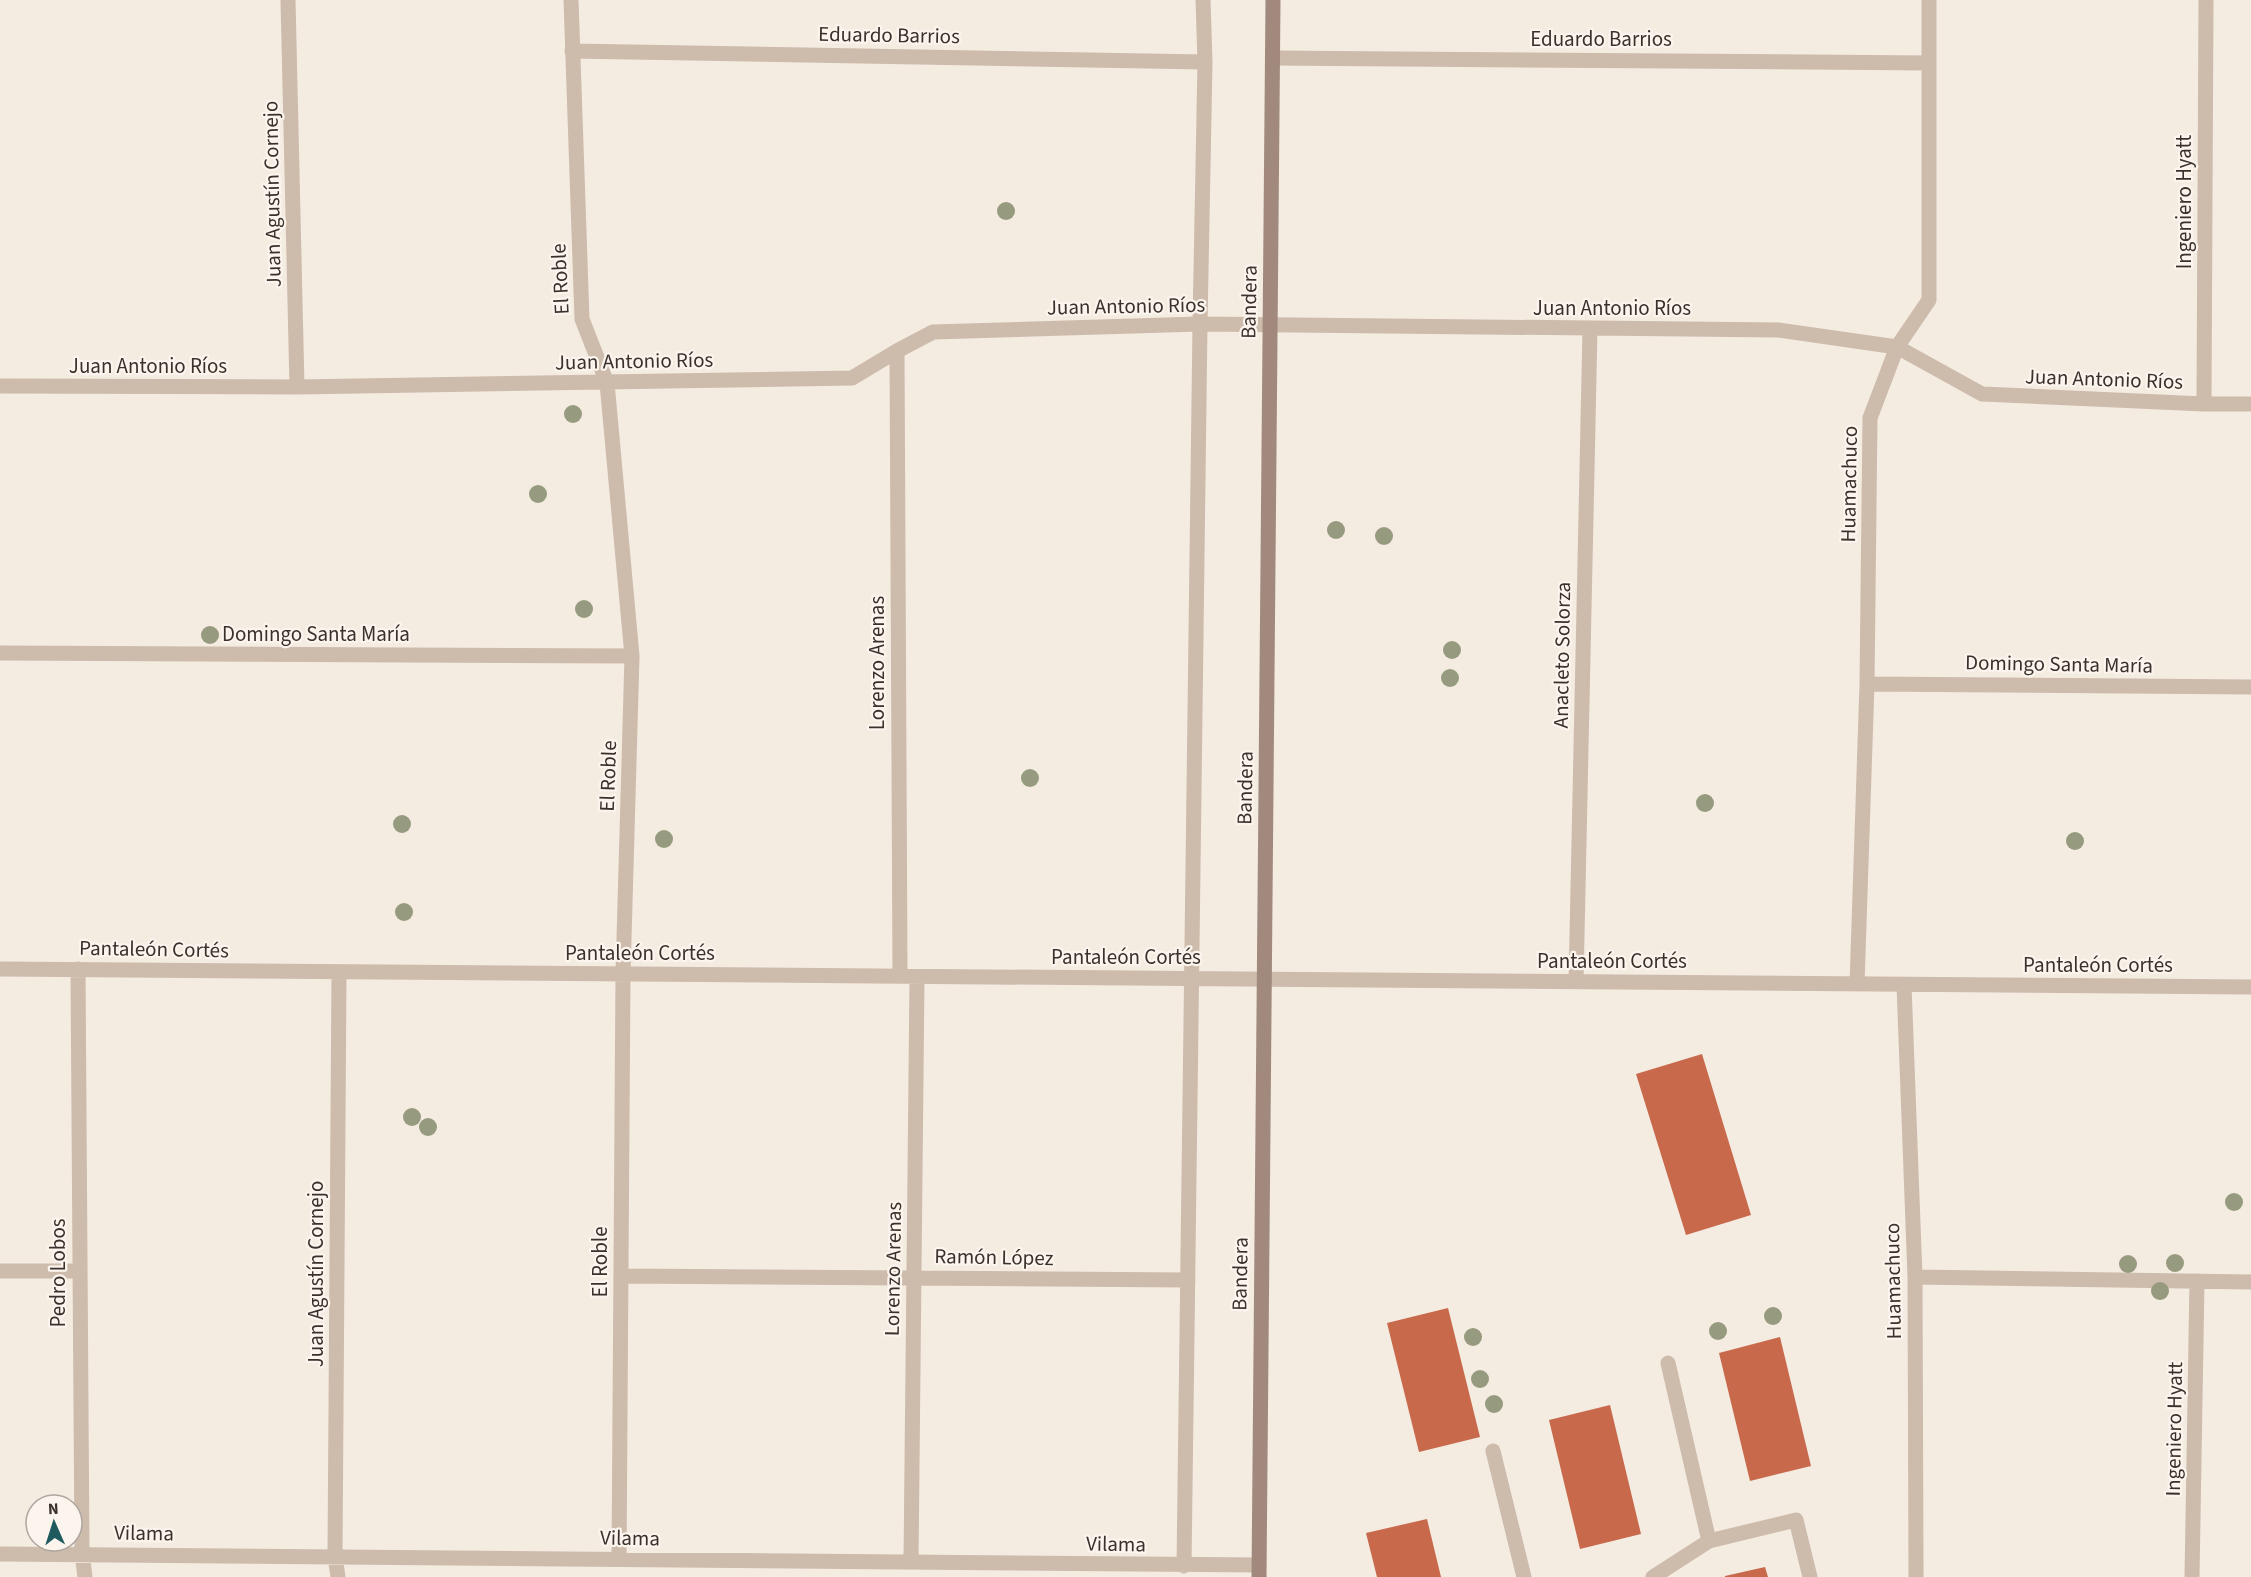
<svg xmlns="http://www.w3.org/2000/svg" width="2251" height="1577" viewBox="0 0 2251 1577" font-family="'Source Sans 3',sans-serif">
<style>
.building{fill:#c8694b}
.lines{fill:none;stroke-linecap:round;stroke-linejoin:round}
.lane{stroke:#cdbbac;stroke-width:15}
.street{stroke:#cdbbac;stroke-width:15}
.secondary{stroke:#a18a7d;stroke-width:15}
.tree{fill:#969b7f}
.labels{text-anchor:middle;stroke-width:4.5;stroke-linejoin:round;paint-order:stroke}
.street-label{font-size:21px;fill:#3b302b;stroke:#fbf5ee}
</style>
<rect width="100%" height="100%" fill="#f4ebe1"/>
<path class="building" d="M1702,1054l49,161 -65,20 -50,-161z
M1448,1308l32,129 -61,15 -32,-129z
M1780,1337l31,129 -61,15 -31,-128z
M1610,1405l31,129 -61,15 -31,-129z
M1427,1519l14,58h-64l-11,-44z
M1765,1567l3,10h-43v-1z"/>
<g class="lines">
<path class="lane" d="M1668,1363l41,178
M1493,1451l31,126
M1653,1577l56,-36 87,-21 14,57"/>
<path class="street" d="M288,0l9,387
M571,0l11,319 25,64 25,273 -9,318 -4,585
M572,51l633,11
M1273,58l655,5
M897,351l3,625
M0,386l297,1 555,-9 45,-27 36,-19 267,-8 578,6 119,17 85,47 222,10h47
M2204,404l2,-404
M0,653l632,3
M1867,684l384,3
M0,969l2251,18
M78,969l4,584 3,24
M1576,982l14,-653
M1857,984l10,-300 3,-266 27,-71 32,-47v-300
M1904,985l11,292 1,300
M0,1271h79
M621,1276l567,4
M1915,1277l336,5
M0,1554l1259,11
M911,1562l6,-585
M1184,1566l16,-1242 5,-262 -2,-62
M338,1577l-3,-21 4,-584
M2192,1577l5,-296"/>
<path class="secondary" d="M1259,1577l14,-1577"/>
</g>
<g class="tree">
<circle cx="1006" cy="211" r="9"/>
<circle cx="573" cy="414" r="9"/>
<circle cx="538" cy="494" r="9"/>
<circle cx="1336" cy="530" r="9"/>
<circle cx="1384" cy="536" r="9"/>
<circle cx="584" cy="609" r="9"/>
<circle cx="210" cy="635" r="9"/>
<circle cx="1452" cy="650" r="9"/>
<circle cx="1450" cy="678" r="9"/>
<circle cx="1030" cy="778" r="9"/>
<circle cx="1705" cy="803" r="9"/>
<circle cx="402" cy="824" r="9"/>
<circle cx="664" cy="839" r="9"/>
<circle cx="2075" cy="841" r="9"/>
<circle cx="404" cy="912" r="9"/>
<circle cx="412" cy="1117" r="9"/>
<circle cx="428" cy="1127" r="9"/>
<circle cx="2234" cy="1202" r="9"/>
<circle cx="2175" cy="1263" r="9"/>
<circle cx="2128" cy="1264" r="9"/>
<circle cx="2160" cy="1291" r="9"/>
<circle cx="1773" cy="1316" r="9"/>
<circle cx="1718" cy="1331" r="9"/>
<circle cx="1473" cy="1337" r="9"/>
<circle cx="1480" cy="1379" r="9"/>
<circle cx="1494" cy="1404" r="9"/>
</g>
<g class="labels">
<g class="street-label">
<text transform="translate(889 35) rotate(1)" y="7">Eduardo Barrios</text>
<text x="1601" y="46">Eduardo Barrios</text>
<text transform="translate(272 194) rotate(-91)" y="7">Juan Agustín Cornejo</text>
<text transform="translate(2184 202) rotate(-90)" y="7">Ingeniero Hyatt</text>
<text transform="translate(560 279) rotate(-93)" y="7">El Roble</text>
<text transform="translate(1249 302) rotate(-89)" y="7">Bandera</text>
<text transform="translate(1126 306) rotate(-1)" y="7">Juan Antonio Ríos</text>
<text x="1612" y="315">Juan Antonio Ríos</text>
<text transform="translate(634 361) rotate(-1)" y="7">Juan Antonio Ríos</text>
<text x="148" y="373">Juan Antonio Ríos</text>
<text transform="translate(2104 379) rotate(2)" y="7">Juan Antonio Ríos</text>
<text transform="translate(1849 484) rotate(-89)" y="7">Huamachuco</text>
<text x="316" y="641">Domingo Santa María</text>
<text transform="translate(1562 655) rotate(-89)" y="7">Anacleto Solorza</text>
<text transform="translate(877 663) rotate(-90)" y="7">Lorenzo Arenas</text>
<text transform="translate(2059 664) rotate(1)" y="7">Domingo Santa María</text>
<text transform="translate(608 776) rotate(-88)" y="7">El Roble</text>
<text transform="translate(1245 788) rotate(-89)" y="7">Bandera</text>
<text transform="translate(154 949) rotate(1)" y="7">Pantaleón Cortés</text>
<text x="640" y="960">Pantaleón Cortés</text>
<text x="1126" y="964">Pantaleón Cortés</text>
<text x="1612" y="968">Pantaleón Cortés</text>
<text x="2098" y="972">Pantaleón Cortés</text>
<text transform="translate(994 1257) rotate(1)" y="7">Ramón López</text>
<text transform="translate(600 1262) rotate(-90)" y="7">El Roble</text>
<text transform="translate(893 1269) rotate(-89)" y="7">Lorenzo Arenas</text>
<text transform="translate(58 1273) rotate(-90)" y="7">Pedro Lobos</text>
<text transform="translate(316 1274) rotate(-90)" y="7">Juan Agustín Cornejo</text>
<text transform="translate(1240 1274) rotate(-89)" y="7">Bandera</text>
<text transform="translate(1893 1281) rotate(-91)" y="7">Huamachuco</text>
<text transform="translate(2174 1429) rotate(-89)" y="7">Ingeniero Hyatt</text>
<text transform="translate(144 1533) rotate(1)" y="7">Vilama</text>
<text transform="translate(630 1538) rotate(1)" y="7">Vilama</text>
<text transform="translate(1116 1544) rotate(1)" y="7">Vilama</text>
</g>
</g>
<g transform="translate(54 1523) rotate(357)"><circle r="28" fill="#fbf5ee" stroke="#aea6a0" stroke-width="1.5"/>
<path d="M0-4.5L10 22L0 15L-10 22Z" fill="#1f5a5e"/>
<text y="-9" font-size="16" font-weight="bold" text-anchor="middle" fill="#3b302b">N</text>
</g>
</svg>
